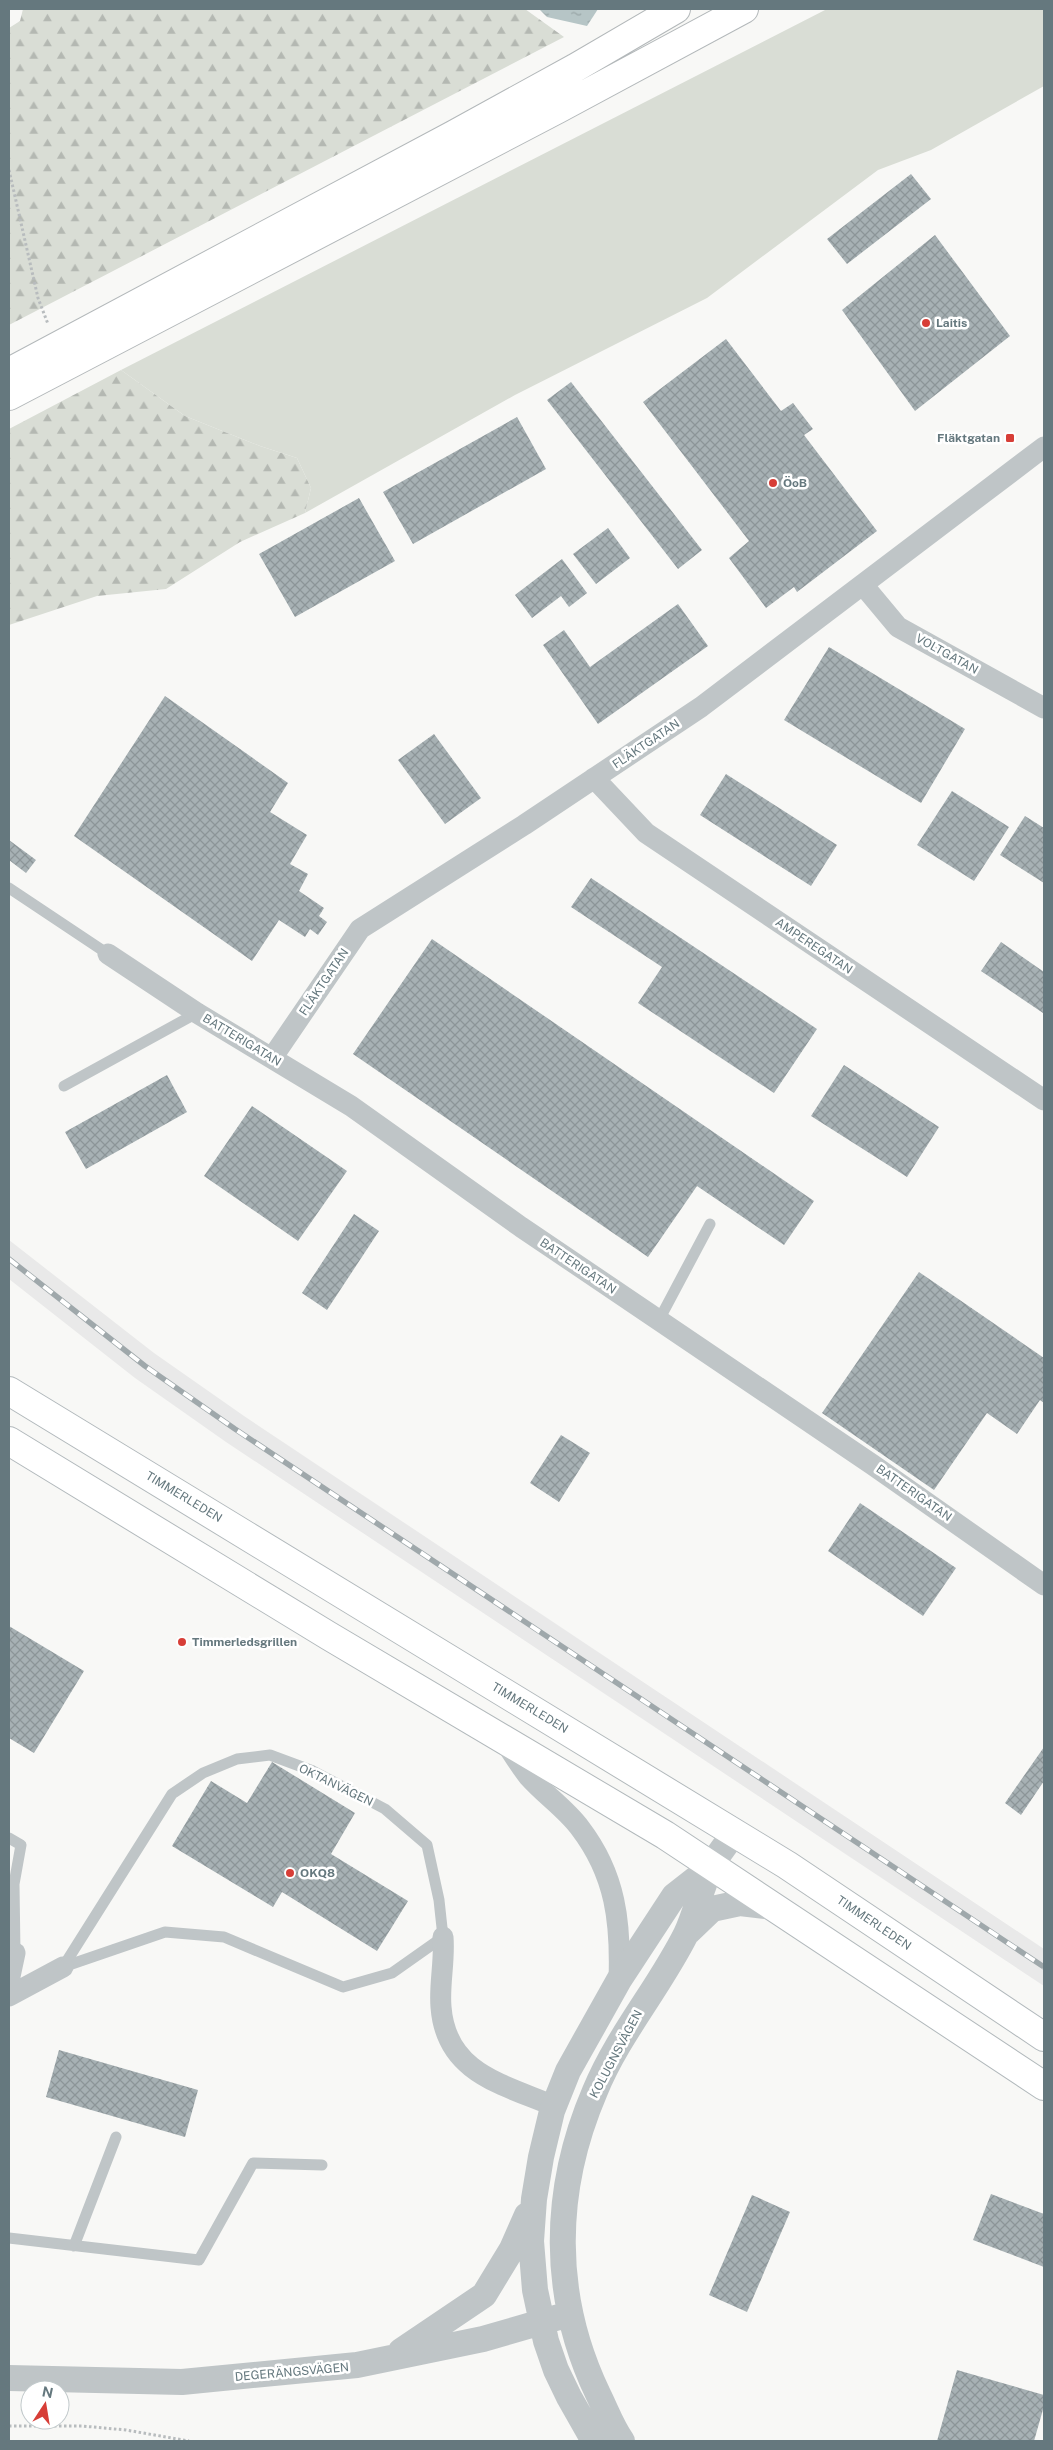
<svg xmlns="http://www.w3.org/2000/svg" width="1053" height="2450" viewBox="0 0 1053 2450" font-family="'Public Sans',sans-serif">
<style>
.built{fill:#e9e9e9}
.green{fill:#d9ddd5}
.forest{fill:url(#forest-firs)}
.water{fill:url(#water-ripples)}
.building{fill:url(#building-cross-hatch)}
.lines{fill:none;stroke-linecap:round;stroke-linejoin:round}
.secondary-casing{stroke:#b2b9bc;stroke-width:30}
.trunk-casing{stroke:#b3b8ba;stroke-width:30}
.path{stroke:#b8bcbe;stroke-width:3;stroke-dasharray:2.5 2.5;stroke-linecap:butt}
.service{stroke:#bfc5c7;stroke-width:11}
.minor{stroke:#bfc5c7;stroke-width:21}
.tertiary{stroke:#bfc5c7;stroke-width:26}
.secondary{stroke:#fff;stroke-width:28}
.trunk{stroke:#fff;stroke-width:28}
.rail-casing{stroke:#9fa8ab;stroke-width:5.5}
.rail{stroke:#fff;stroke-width:4;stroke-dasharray:11;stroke-linecap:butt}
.poi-dot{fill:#d73e37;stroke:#fff;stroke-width:2}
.labels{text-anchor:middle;stroke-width:5;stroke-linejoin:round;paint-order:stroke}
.poi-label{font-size:12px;font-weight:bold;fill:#65787e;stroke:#fff;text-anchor:start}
.street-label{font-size:12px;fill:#65787e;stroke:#fff}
</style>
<defs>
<pattern id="forest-firs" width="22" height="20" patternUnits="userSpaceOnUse" patternTransform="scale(1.25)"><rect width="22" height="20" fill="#d9ddd5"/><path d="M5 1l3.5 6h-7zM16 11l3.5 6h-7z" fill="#b4b8b2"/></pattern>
<pattern id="water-ripples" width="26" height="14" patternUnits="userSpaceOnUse" patternTransform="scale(1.25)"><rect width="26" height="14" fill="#b6c5c6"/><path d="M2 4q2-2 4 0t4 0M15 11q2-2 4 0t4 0" fill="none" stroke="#98a5a6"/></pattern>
<pattern id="building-cross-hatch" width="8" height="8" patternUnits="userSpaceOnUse" patternTransform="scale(1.25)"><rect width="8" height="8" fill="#a7b1b4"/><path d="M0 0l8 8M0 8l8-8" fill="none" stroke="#8c9598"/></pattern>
</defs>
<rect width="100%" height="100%" fill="#f8f8f6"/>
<path class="built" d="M9,1240l145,113 90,63 800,533v37l-818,-544 -91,-64 -126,-99z"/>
<path class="green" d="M827,9h217v77l-113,64 -53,20 -171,128 -192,97 -210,118 6,-25 -14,-30 -37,-12 -75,-30 -64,-46z"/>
<path class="forest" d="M23,9h502l39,28 -555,288v-297l11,-7z
M121,370l64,46 75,30 37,12 14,30 -6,25 -65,29 -74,47 -69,7 -88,29v-196z"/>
<path class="water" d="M539,9h59l-11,17 -40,-9z"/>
<path class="building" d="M911,174l20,25 -84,65 -20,-25z
M935,235l75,101 -95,75 -73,-101z
M726,339l55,72 12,-8 20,26 -9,6 73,96 -80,61 -3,-5 -28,21 -37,-50 20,-17 -106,-139z
M571,382l131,168 -24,19 -131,-169z
M517,417l29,52 -133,75 -30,-52z
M359,498l36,63 -100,56 -36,-63z
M608,528l22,30 -34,26 -23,-30z
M562,559l25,34 -18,14 -8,-11 -29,22 -17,-23z
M678,604l30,42 -110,78 -55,-79 21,-15 26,37z
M829,647l136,82 -44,74 -137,-83z
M165,696l123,87 -18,29 37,23 -17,29 18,10 -9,17 25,17 -5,8 8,6 -9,13 -8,-6 -5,8 -26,-17 -27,41 -178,-125z
M434,734l47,64 -36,26 -47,-64z
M726,774l111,71 -26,41 -111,-71z
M952,791l57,36 -35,54 -57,-36z
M1025,816l19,12v55l-44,-28z
M9,840l27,20 -10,13 -17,-13z
M591,878l226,151 -43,64 -136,-90 24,-36 -91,-60z
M432,939l382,262 -30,44 -87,-59 -49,71 -295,-203z
M1001,942l43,30 -1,41 -62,-42z
M844,1065l95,62 -32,50 -96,-61z
M167,1075l20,37 -101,57 -21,-37z
M252,1106l95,65 -49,70 -94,-65z
M354,1214l25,17 -52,79 -25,-17z
M919,1272l125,86v45l-4,-3 -23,34 -30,-21 -53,77 -112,-77z
M561,1435l29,18 -31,49 -29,-19z
M860,1503l96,65 -33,48 -95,-65z
M9,1626l75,45 -50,82 -25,-15z
M1044,1747v34l-23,34 -16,-12z
M272,1762l83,51 -24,41 77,47 -31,50 -95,-59 -9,15 -101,-61 39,-65 36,22z
M59,2050l139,40 -13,47 -139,-40z
M991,2194l53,20v53l-71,-27z
M752,2195l38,17 -43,100 -38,-17z
M957,2370l87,25v11l-10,35h-97z"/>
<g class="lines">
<defs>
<path id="secondary" d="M9,1391l778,474 257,172
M9,1441l320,195 336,199 379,251"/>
<path id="trunk" d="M9,372l444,-237 122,-67 101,-59
M9,396l549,-287 186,-100"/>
</defs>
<use href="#secondary" class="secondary-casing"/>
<use href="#trunk" class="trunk-casing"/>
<path class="path" d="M9,170l29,128 10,26
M9,2426h73l44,4 63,11"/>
<path class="service" d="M9,888l99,66
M64,1086l133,-73
M659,1320l51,-96
M270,1755l43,16 72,38 42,36 12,55 4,37 -51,36 -49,14 -119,-50 -59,-5 -102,35 109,-173 31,-21 34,-14z
M9,1838l12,7 -7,39 1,69
M9,2238l190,22 54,-97 69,2
M74,2246l42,-109"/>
<path class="minor" d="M863,585l35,42 146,81
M594,778l52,55 398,267
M108,954l89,59 154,93 170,121 352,238 171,120
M272,1058l88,-129 164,-104 177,-118 343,-260
M505,1742c8,12 15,24 24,35 16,18 37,32 51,51 36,47 41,95 39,152
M443,1937c2,24 -4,47 -2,70 5,66 61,77 113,99
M9,1950l6,3 -6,28
M9,1996l54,-29"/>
<path class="tertiary" d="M688,1932l24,-23 28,-6 34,4
M401,2351l83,-56 28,-46 15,-34
M9,2378l173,4 175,-17 126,-26 76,-22
M594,2441l-25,-44 -13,-27 -10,-29 -11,-51 -4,-49 3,-42 7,-42 11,-46 16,-40 51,-91 55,-84 37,-29
M622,2441c-10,-14 -16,-31 -24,-47 -47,-98 -46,-203 -3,-303 23,-56 64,-103 91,-157 10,-21 15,-46 25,-67 6,-12 16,-23 23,-34"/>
<use href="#secondary" class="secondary"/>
<use href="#trunk" class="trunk"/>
<defs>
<path id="rail" d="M9,1259l136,107 90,63 809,538"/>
</defs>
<use href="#rail" class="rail-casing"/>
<use href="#rail" class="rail"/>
</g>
<g class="poi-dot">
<circle cx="926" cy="323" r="5"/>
<rect x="1005" y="433" width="10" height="10" rx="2.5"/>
<circle cx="773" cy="483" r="5"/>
<circle cx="182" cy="1642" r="5"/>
<circle cx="290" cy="1873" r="5"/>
</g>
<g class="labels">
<g class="poi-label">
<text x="936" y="327">Laitis</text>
<text x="1000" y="442" text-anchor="end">Fläktgatan</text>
<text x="783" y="487">ÖoB</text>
<text x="192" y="1646">Timmerledsgrillen</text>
<text x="300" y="1877">OKQ8</text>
</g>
<g class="street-label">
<text transform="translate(947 654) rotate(29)" y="4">VOLTGATAN</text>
<text transform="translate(646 744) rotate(-34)" y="4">FLÄKTGATAN</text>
<text transform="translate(814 946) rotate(34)" y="4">AMPEREGATAN</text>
<text transform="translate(324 982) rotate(-56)" y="4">FLÄKTGATAN</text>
<text transform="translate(242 1040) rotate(31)" y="4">BATTERIGATAN</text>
<text transform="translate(578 1266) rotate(34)" y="4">BATTERIGATAN</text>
<text transform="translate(914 1493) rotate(35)" y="4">BATTERIGATAN</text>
<text transform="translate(184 1497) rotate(31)" y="4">TIMMERLEDEN</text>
<text transform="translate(530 1708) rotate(31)" y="4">TIMMERLEDEN</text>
<text transform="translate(336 1785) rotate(26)" y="4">OKTANVÄGEN</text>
<text transform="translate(874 1923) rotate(34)" y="4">TIMMERLEDEN</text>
<text transform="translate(616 2054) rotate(-62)" y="4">KOLUGNSVÄGEN</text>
<text transform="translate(292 2372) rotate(-5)" y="4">DEGERÄNGSVÄGEN</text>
</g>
</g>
<rect width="1053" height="2450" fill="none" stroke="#65787e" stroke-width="20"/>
<g transform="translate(45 2405) rotate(12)"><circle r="24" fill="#ffffff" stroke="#c1c9cb"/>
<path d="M0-4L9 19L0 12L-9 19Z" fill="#d73e37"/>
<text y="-8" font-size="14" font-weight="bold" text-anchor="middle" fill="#65787e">N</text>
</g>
</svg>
